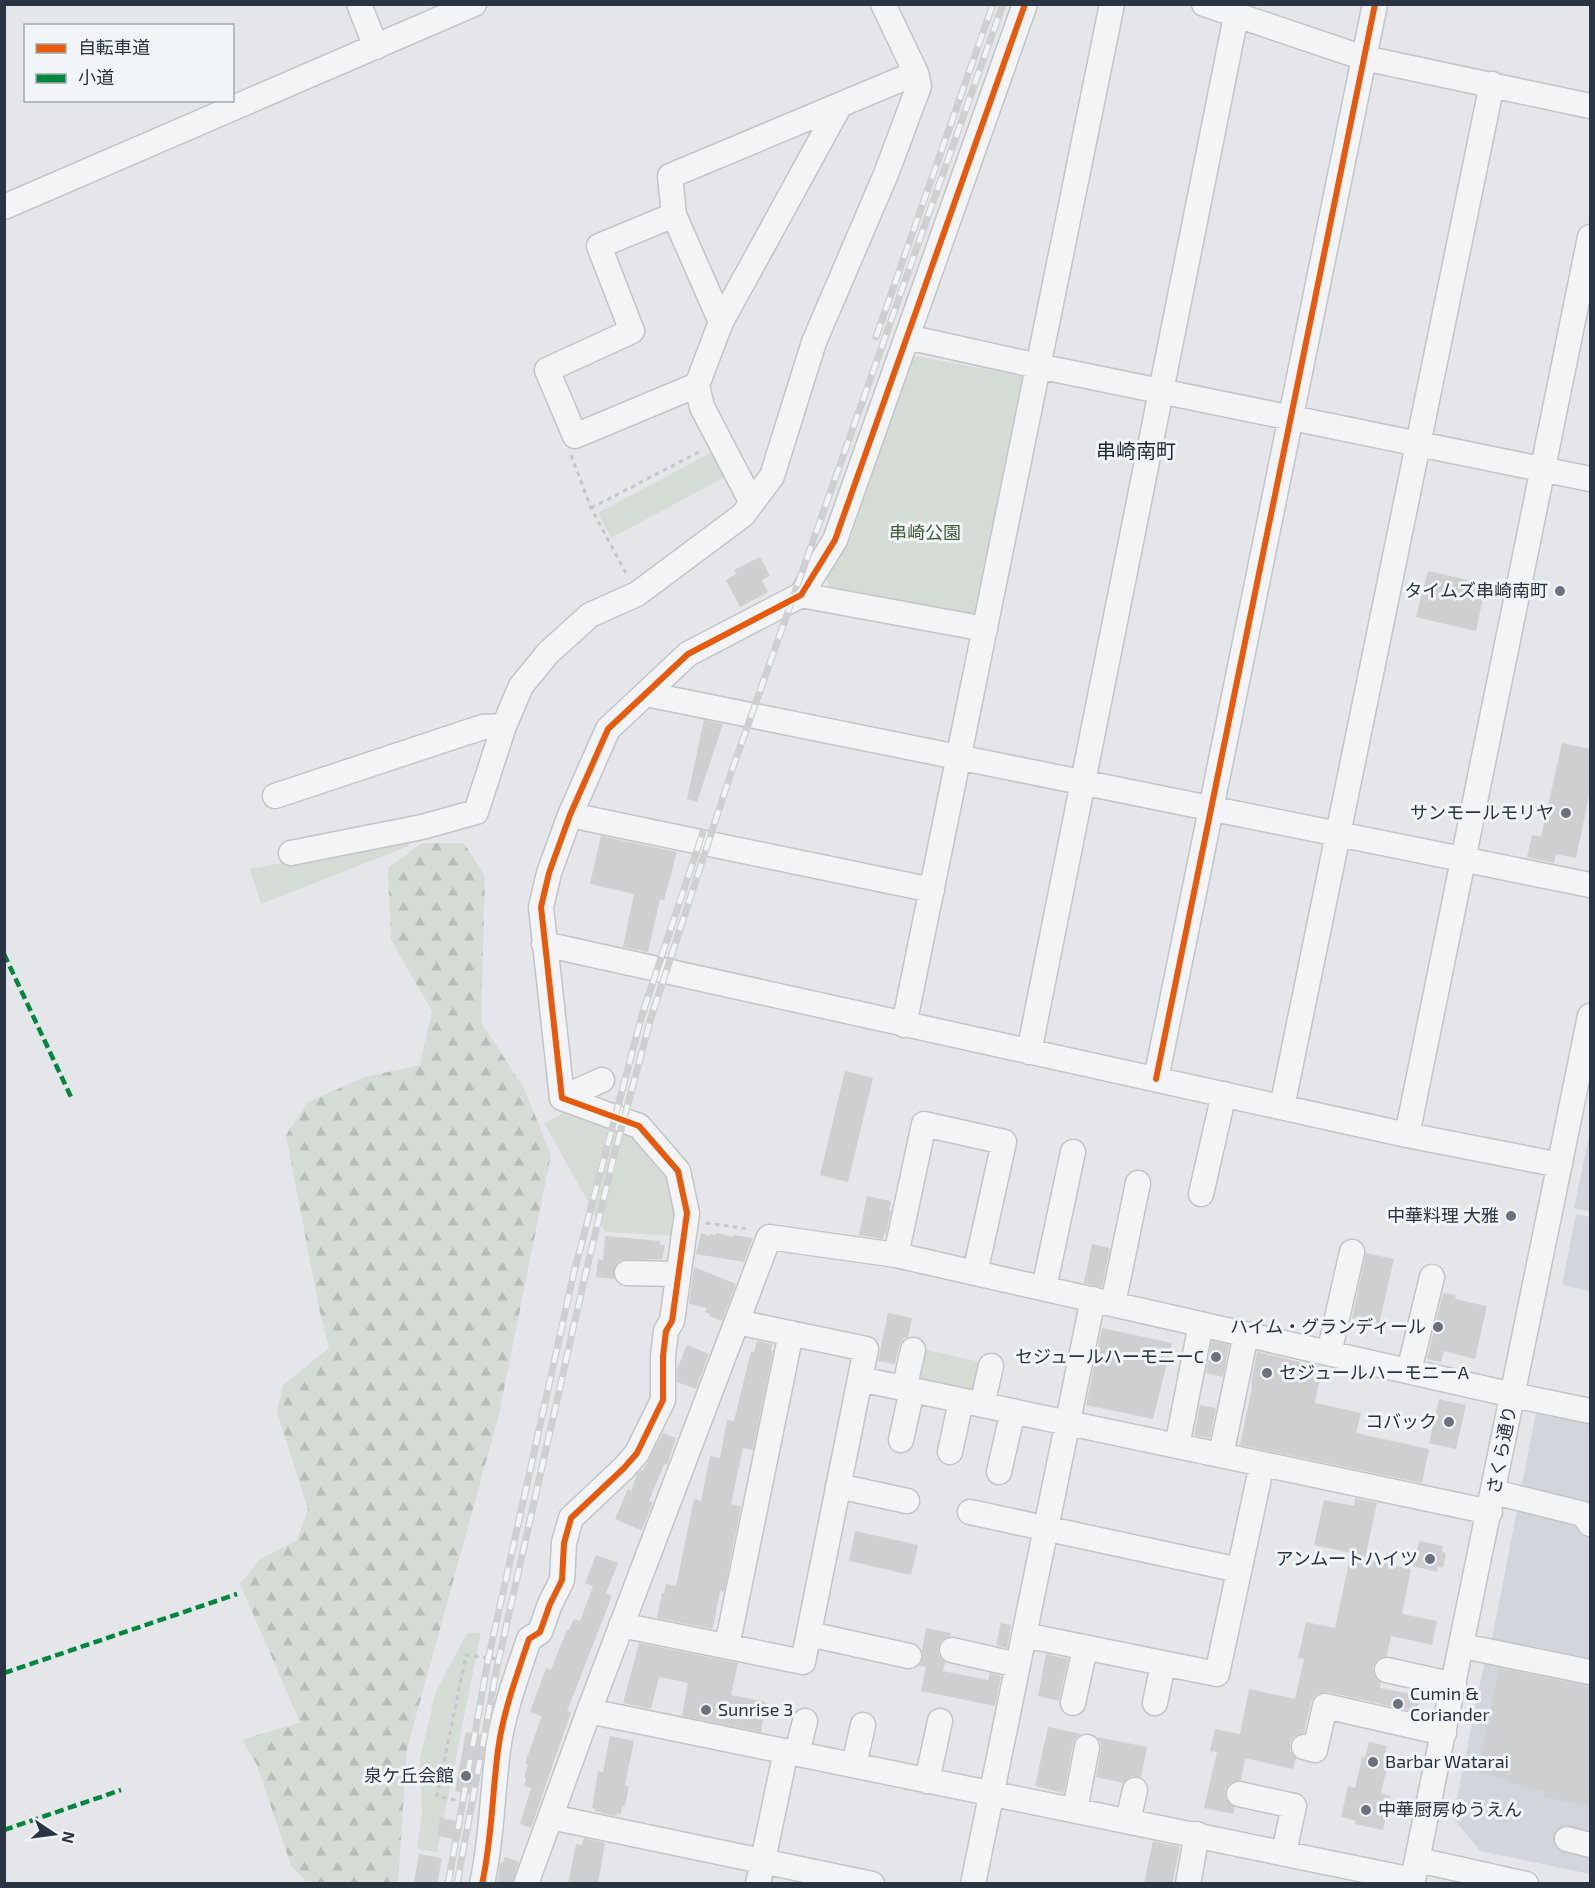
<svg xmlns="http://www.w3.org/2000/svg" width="1595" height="1888" viewBox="0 0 1595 1888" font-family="'Exo 2','Noto Sans JP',sans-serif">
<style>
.built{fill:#d2d6dc}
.forest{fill:url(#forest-firs)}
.green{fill:#d5dcd5}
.building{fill:#cdcfd1}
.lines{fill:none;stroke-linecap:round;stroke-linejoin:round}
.minor-casing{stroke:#c2c4c7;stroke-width:27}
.path{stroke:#c3c5c9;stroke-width:3;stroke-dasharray:4.5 4.5;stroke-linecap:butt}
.minor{stroke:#f3f4f6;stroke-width:24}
.rail-casing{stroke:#cdcfd1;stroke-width:7}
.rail{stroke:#f2f5f8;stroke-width:4.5;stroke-dasharray:14;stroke-linecap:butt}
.quiet{stroke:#00873e;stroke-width:4.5;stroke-dasharray:9 4.5;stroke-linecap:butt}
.cycleway-casing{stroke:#f2f5f8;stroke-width:10}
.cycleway{stroke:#e8590c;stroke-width:6}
.poi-dot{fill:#6b727d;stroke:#f2f5f8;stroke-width:2}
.labels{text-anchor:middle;stroke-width:6;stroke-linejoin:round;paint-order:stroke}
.park-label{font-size:18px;fill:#415e38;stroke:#f2f5f8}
.poi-label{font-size:18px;fill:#2a3443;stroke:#f2f5f8;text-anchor:end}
.street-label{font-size:18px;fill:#2a3443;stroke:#f2f5f8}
.neighbourhood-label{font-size:20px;fill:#1c2534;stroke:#f2f5f8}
</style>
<defs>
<pattern id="forest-firs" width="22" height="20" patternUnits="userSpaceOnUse" patternTransform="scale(1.5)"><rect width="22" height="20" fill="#d5dcd5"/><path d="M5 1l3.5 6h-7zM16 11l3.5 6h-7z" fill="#b7bdb8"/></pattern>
</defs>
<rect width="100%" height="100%" fill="#e4e6e9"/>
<path class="built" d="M1590,1131v81l-16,-4z
M1576,1214l14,3v74l-28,-6z
M1537,1407l53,10v245l-99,-18z
M1485,1659l105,22v193l-110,-23 -27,-33z"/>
<path class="forest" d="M422,843h42l21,33 -4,146 43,66 27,67 -52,259 -92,335 -9,134h-91l-16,-18 -35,-102 -14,-23 58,-18 -60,-138 19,-24 38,-20 11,-31 -31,-97 6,-27 46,-37 -10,-40 -33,-173 22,-33 57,-25 55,-12 12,-54 -41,-71 -3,-72z"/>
<path class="green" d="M916,356l106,20 5,6 -47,229 -10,7 -140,-28 -4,-14 24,-36 61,-181z
M712,452l13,25 -114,61 -13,-25z
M409,839v7l-148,58 -11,-35z
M572,1109l68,25 34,38 5,64 -74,-4 -61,-109z
M919,1348l65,15 -7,31 -63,-10z
M467,1633h14l-44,219 -20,-3 5,-36 -2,-55 16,-67z"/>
<path class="building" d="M760,557l10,19 -8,4 6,12 -28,15 -14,-27 10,-6 -2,-4z
M1428,571l58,13 -10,47 -60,-14z
M704,720l19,4 -26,78 -10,-3z
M1562,743l28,6v42l-14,67 -20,-4 -2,9 -27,-6 5,-22 9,2z
M601,836l76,16 -13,48 -4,-1 -12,53 -25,-5 11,-53 -44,-10z
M845,1071l28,7 -25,104 -28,-7z
M867,1196l24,5 -2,10h2l-5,23 -2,-1 -1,6 -24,-4z
M701,1233l9,3v-2l6,1v-2l17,4v-2l20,3 -9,24 -48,-8z
M605,1236l55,5v4h5l-3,14 -41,1 -6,6 -1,13 -18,-2 2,-18 5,1z
M1092,1244l18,4 -8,39 -18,-4z
M1366,1253l28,6 -15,65 -27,-6z
M694,1267l42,17 -14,37 -13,-5 1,-2 -5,-2 2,-4 -18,-4z
M1443,1293l13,2 -1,4 32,7 -12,53 -31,-8 -3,11 -14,-3z
M888,1313l24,5 -4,19 -4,1 -5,8 -4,18 -17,-3z
M1102,1328l70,15 -19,76 -67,-14z
M757,1341l16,3 -2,6 2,1 -20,99 -10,-2 -12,56 10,2 -17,86 -4,-1 -6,32 -2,6 -55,-11 5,-25 2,1 2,-10 10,2 18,-87 7,2 9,-45 10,2 7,-38 7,1 17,-70 3,1z
M1212,1341l17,4 -6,32 -17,-4z
M687,1345l22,9 -13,35 -19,-7v-13z
M1257,1352l65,15 -7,36 46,10 -5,20 73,16 -7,34 -182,-38 11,-52 1,-10h-1z
M1439,1399l27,6 -10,44 -27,-6z
M1200,1405l16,3 -6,30 -16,-3z
M663,1433l13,5 -9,27 -3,-1 -15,37 4,1 -11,28 -4,-1 -23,-10 13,-30 3,2 6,-17 4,-4h2z
M1355,1498l22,5 -12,56 46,10 -9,45 35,7 -5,24 -41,-9 -4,20 -10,4 -4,7 1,8 7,7 -1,6 37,7 -2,6h4l-2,11 -89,-20 -8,1 -5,3 -4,6 -7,31 -10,4 -4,6v8l6,7 -3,11 -48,-11 -4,22 -12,4 -4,6 1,9 9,8 -2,7 -29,-6 13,-56 -7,-1 5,-22 25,5 9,-45 46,10 9,-40 -6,-1 8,-36 29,6 16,-75 -37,-8 10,-45 30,6z
M855,1531l63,14 -7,30 -62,-14z
M1419,1541l24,5 -1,6 4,1 -3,15 -5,-2 -1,6 -24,-6z
M596,1555l22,8 -12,30 6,3 -45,115 4,1 -40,116 -11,-4 11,-36 -7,-2 2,-8 -2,-1 4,-12 -3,-2 17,-47 -12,-4 16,-44 5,2 16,-40h2l5,-11 6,2 13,-35 -8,-3z
M1001,1623l10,2 -4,23 -11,-3z
M926,1628l25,5 -1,3 -9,5 -3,6 1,8 6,7 -2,9 45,9 2,-7 11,3 -6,30 -74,-15 5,-24 -7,-1 4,-8 -1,-8z
M639,1643l99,20 -7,32 35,7 -5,30 -79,-16 6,-33 -29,-6 -8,32 -28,-6z
M1046,1654l22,5 -9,42 -21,-5z
M1499,1668l91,19v119l-46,-9 1,-6 -39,-9 1,-3 -29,-6z
M1048,1727l33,7 -5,4 -3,6 -9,49 -29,-7z
M466,1732l17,3 -11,60 -17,-4z
M610,1736l24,5 -9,44 4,1 -4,20h-3l-1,8 -4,-1 -1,3 -21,-5v-2l-3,-1 6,-37 5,1z
M1097,1737l50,10 -6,31 -10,-2 -8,7 -27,-6 5,-28v-6z
M1369,1742l18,4 -4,16 5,1 -7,30 10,3 -8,34 -28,-6 1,-3 -15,-4 7,-31 7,2 7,-31 3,1z
M440,1818l23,4 -3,18 -23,-4z
M584,1838l21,5 -7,41h-30l8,-40 6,1z
M1153,1841l27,6 -8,37h-28z
M419,1854l23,4 -5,26 -23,-2z
M505,1857l14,5 -7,22h-15l3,-21h3z"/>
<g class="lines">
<defs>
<path id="minor" d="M359,4l17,43
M1204,4l160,54 226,48
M4,207l470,-203
M674,215l47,107
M907,337l131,29 552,113
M697,385l-122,51 -28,-66 85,-39 -33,-85 75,-31 -4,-39 246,-103
M752,503l-50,-96 -5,-22 24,-63 119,-217
M801,595l184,34
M646,694l944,191
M275,796l208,-69 21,-1
M570,815l362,75
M291,853l131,-26 54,-15 28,-86 17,-40 27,-33 42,-38 47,-21 106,-79 29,-39 42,-134 72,-168 33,-88 -3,-13 -33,-69
M544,944l863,191 153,30
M904,1025l208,-1021
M1029,1052l207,-1036
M1156,1079l219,-1075
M562,1098l40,-18
M1282,1107l210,-1023
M1407,1135l183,-898
M1201,1194l23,-100
M896,1255l28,-131 80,18 -29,131
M627,1273l51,1
M1044,1288l29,-136
M1113,1304l25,-121
M1329,1353l23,-101
M1409,1371l23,-94
M860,1379l630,133
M904,1389l9,-39
M982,1405l9,-39
M901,1440l11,-50
M1177,1446l24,-122
M950,1452l11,-51
M1221,1455l25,-121
M999,1472l14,-61
M838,1486l69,15
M1494,1492l89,22 7,10
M970,1512l269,58
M621,1625l182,37 63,-313 -129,-27
M809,1634l100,22
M1024,1635l193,39 45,-210
M727,1646l64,-313
M1463,1646l127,26
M952,1650l66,15
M1387,1670l67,15
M1073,1703l12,-55
M1155,1703l8,-39
M589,1711l824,169
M1304,1747l11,3 10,-44 119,27
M797,1753l8,-32
M854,1765l9,-40
M927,1781l13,-60
M1239,1794l55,12 -10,46
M1075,1810l12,-63
M551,1817l321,67
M1128,1821l7,-31
M1567,1839l23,6
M1418,1860l108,24
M482,1884c10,-44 10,-89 16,-134 5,-38 19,-75 31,-111l11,-7 10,-28 12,-24 2,-37 7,-25 53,-50 13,-15 26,-53v-44l3,-25 6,-10 15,-108 -9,-42 -39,-45 -77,-28 -21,-191 8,-34 21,-58 38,-86 80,-75 113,-59 34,-55 190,-536
M526,1884l63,-173 180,-474 127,18 617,140 77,16
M758,1884l28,-133
M973,1884l120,-585
M1188,1884l9,-50
M1412,1884l178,-868"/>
</defs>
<use href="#minor" class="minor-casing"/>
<path class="path" d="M571,455l20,53 37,69
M591,508l110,-57
M706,1223l44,6
M464,1802l2,-9
M473,1804l-36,-8 29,-141 35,4"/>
<use href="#minor" class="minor"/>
<defs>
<path id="rail" d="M876,337l117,-333
M448,1884l40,-224 86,-388 68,-257 61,-183
M457,1884l40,-217 88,-391 30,-124 36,-134 81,-248 271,-766"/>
</defs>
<use href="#rail" class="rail-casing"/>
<use href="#rail" class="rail"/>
<path class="quiet" d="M4,954l67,143
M4,1673l233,-79
M4,1830l117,-40"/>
<defs>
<path id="cycleway" d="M1156,1079l219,-1075
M482,1884c10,-44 10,-89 16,-134 5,-38 19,-75 31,-111l11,-7 10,-28 12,-24 2,-37 7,-25 53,-50 13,-15 26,-53v-44l3,-25 6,-10 15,-108 -9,-42 -39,-45 -77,-28 -21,-191 8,-34 21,-58 38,-86 80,-75 113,-59 34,-55 190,-536"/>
</defs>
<use href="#cycleway" class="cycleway-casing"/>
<use href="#cycleway" class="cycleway"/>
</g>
<g class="poi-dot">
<circle cx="1560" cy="591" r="6"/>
<circle cx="1566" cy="813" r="6"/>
<circle cx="1511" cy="1216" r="6"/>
<circle cx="1438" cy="1327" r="6"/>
<circle cx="1216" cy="1357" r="6"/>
<circle cx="1267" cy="1373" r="6"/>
<circle cx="1449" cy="1422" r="6"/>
<circle cx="1430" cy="1559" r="6"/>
<circle cx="1398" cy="1704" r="6"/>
<circle cx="706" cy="1710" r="6"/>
<circle cx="1373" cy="1762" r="6"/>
<circle cx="466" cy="1776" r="6"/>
<circle cx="1366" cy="1810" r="6"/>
</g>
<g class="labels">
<g class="park-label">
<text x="925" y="539">串崎公園</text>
</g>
<g class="poi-label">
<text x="1548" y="597">タイムズ串崎南町</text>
<text x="1554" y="819">サンモールモリヤ</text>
<text x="1499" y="1222">中華料理 大雅</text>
<text x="1426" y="1333">ハイム・グランディール</text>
<text x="1204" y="1363">セジュールハーモニーC</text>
<text x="1279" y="1379" text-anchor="start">セジュールハーモニーA</text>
<text x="1437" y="1428">コバック</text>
<text x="1418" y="1565">アンムートハイツ</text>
<text x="1410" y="1700" text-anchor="start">Cumin &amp;<tspan x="1410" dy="21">Coriander</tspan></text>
<text x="718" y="1716" text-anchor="start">Sunrise 3</text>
<text x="1385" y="1768" text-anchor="start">Barbar Watarai</text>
<text x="454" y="1782">泉ケ丘会館</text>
<text x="1378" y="1816" text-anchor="start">中華厨房ゆうえん</text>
</g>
<g class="street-label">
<text transform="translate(1502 1450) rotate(-79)" y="6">さくら通り</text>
</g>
<g class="neighbourhood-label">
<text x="1136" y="458">串崎南町</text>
</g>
</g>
<rect width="1595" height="1888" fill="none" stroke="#2a3443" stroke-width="12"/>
<rect x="24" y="24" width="210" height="78" fill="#f2f5f8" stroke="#a2a8b0" stroke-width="1.5"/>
<rect x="36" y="44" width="30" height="9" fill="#e8590c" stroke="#a2a8b0" stroke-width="1.5"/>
<text x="78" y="54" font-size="18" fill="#2a3443">自転車道</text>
<rect x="36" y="74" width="30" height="9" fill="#00873e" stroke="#a2a8b0" stroke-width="1.5"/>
<text x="78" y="84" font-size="18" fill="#2a3443">小道</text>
<g transform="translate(54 1834) rotate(103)" stroke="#f2f5f8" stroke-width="4.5" paint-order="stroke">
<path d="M0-4.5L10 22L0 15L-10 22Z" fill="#2a3443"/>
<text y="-9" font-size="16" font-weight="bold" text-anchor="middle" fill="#2a3443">N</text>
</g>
</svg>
